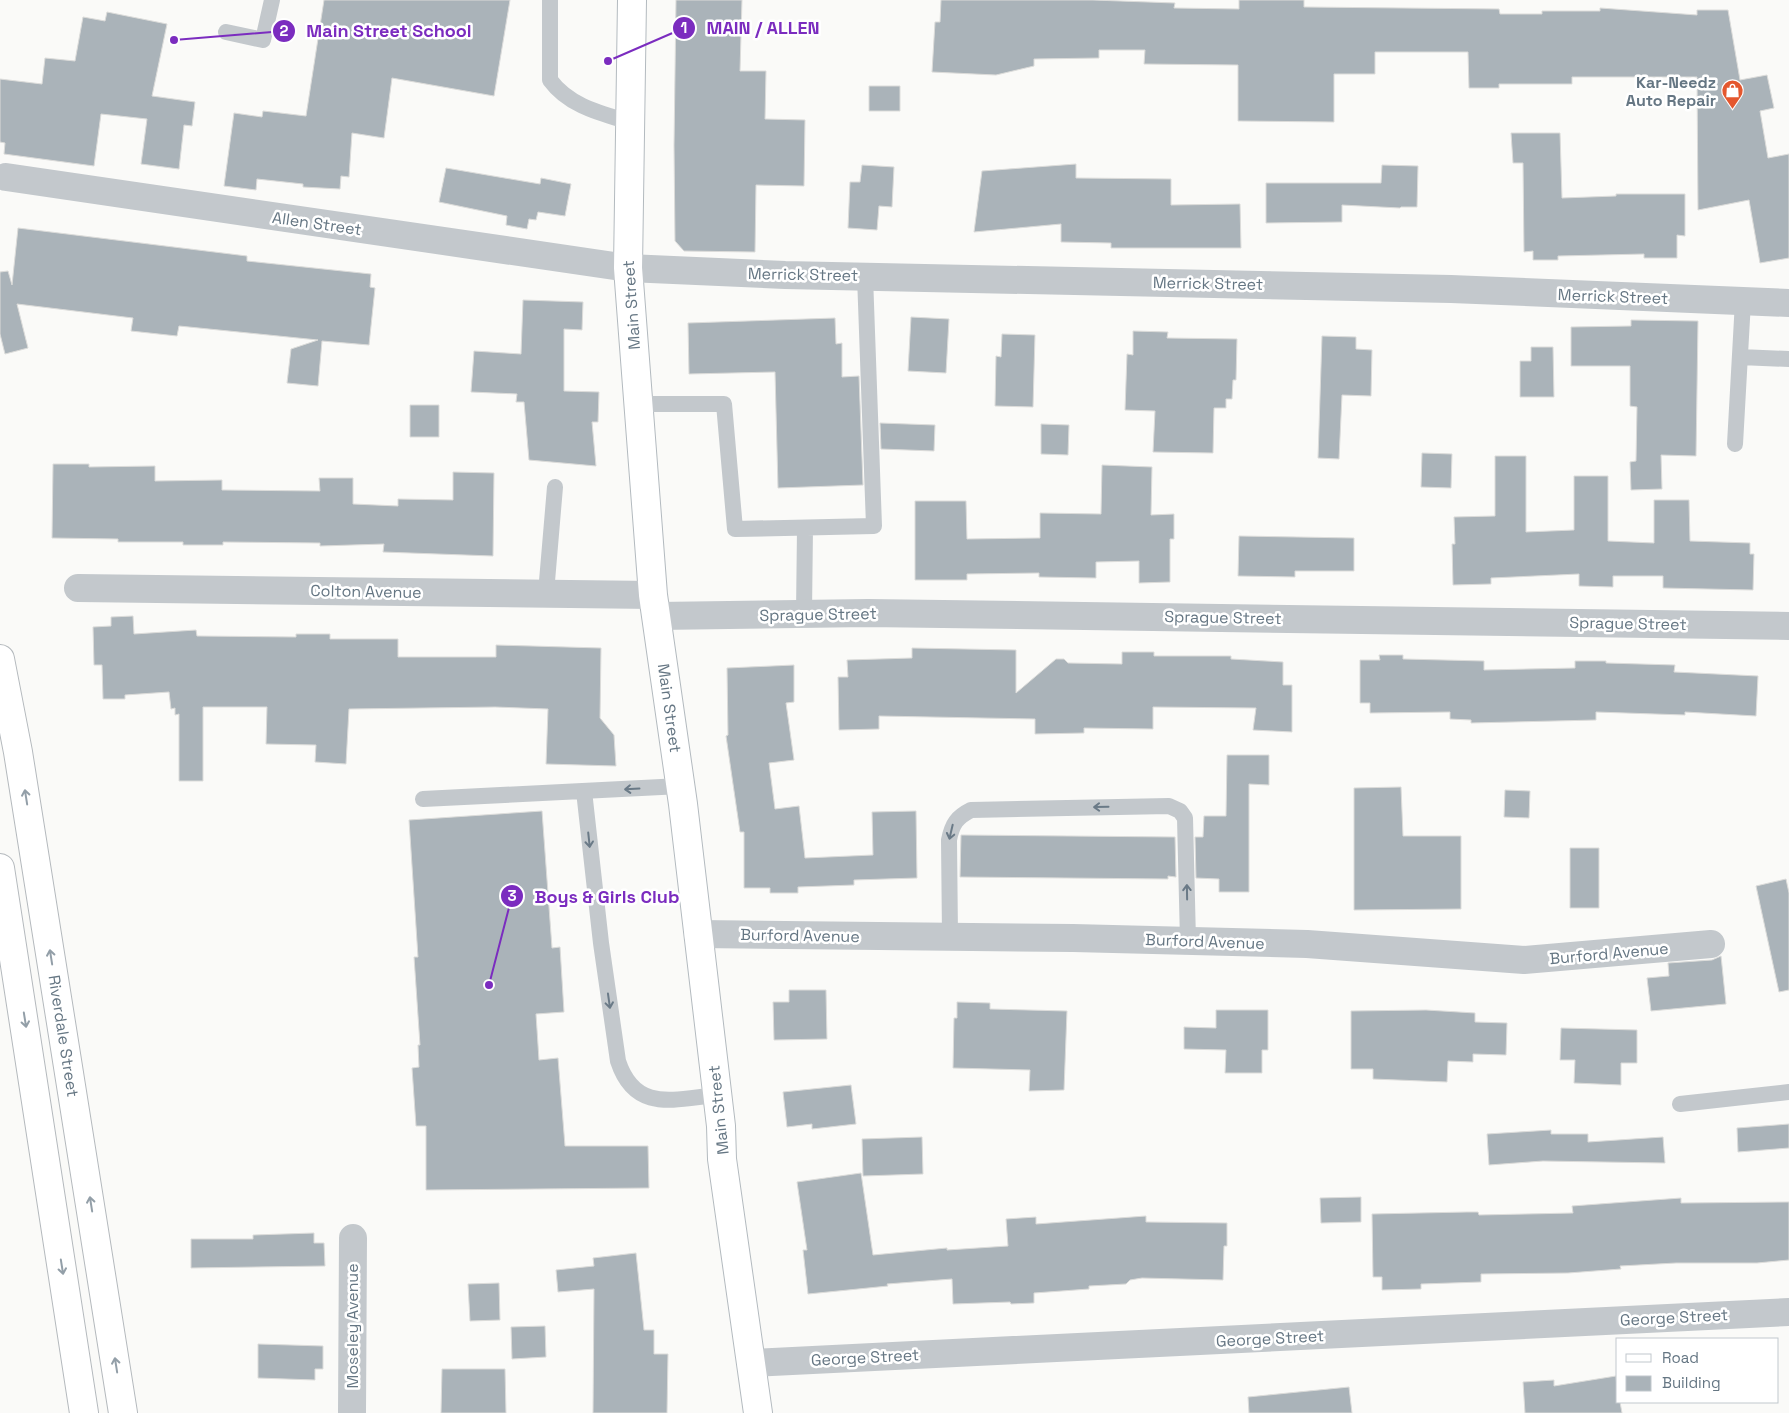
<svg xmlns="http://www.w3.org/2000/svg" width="1789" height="1413" viewBox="0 0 1789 1413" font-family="'Space Grotesk',sans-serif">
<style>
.building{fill:#aab3b9;stroke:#dcdcda}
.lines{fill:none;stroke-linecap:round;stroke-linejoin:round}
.secondary-casing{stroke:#b3babf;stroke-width:30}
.highway-casing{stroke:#b4b9bd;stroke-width:30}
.lane{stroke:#c3c8cc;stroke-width:16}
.street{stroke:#c3c8cc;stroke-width:28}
.secondary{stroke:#fff;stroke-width:28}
.highway{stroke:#fff;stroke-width:28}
.oneway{stroke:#6a7a87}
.oneway2{stroke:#939fa8}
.labels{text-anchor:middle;stroke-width:5;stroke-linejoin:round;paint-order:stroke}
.poi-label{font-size:16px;font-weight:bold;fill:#657683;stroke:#fff;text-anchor:end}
.street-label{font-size:16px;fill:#657683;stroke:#fff}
.leader{fill:none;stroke:#7b2cbf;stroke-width:2}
.callout-dot{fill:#7b2cbf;stroke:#fff;stroke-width:2}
.mark-label{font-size:15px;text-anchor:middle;font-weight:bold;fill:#fff}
.callout-label{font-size:18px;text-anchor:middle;font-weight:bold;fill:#7b2cbf;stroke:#fff;stroke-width:5;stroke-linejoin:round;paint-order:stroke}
</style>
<rect width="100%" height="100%" fill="#fafaf8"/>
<path class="building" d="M324,0h186l-16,96 -102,-18 -8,60 -32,-5 -3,44 -8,-1 -1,13 -37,-2v-3l-46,-5 -1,11 -32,-4 10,-73 28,4 1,-6 43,5z
M676,0h66l-2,71h26l-1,48 40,1 -1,66 -48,-1 -1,67 -71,-1 -9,-10 -1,-96z
M941,0h152l82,3 -1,5 65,1v-9h65v7l195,2 1,5h42v-3h58v-3l97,7v-5h31l12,70 27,-5 7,33 -14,3 8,47 21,-4v104l-29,5 -11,-63 -51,10 -1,-133h-125v7h-73v4h-30l-1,-36h-93v22h-41v48l-96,-1v-56l-94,-1 1,-14h-46v8l-65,1v7l-38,9 -64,-3 3,-50h5z
M107,12l60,12 -15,72 43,6 -3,24 -8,-1 -5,44 -38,-5 6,-45 -46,-5 -7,52 -90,-12 1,-11 -5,-1v-63l42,5 3,-26 30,3 8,-44 22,4z
M869,86h31v25h-31z
M1511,133h49l2,65 54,-2v-2h69v42l-8,-1v23h-33v-4l-86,2v4h-25v-9l-9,1 -1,-89h-10z
M1076,164v14l95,1v26l69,-1 1,44h-130v-5l-50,-1v-18l-87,8 8,-61z
M862,165l32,2 -2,40 -13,-1 -2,24 -29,-2 2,-46h10z
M1382,165l36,1 -1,41h-16l-1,1 -58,-3v17l-76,1v-40h115z
M446,168l94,16 1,-6 30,6 -6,32 -27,-4 -2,8 -7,-1 -2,10 -21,-4 1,-9 -68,-14z
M18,228l229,28v5l124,13 -1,13 5,1 -6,57 -47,-4 -4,45 -31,-3 4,-34 27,-9 -139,-14 -2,10 -46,-5 2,-13 -116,-14 11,44 -23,6 -5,-20v-62l8,-1 4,14z
M523,300l60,2 -1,28 -18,-1v62l35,1 -1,30h-6l4,44 -67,-6 -5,-58h-8l1,-8 -46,-2 3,-41 47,3z
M911,317l38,2 -3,54 -38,-2z
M835,318l1,26 6,-1v34l17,-1 4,109 -85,3 -3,-116 -86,2 -1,-51z
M1631,320l67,1 -2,135 -35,-1 1,34 -31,1 -1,-28 6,-1 1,-54 -7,-1v-40h-59v-39l60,-1z
M1133,331l35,1 -1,6 70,1 -1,41h-3l-1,19h-6v9h-12l-1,45 -60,-1 2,-41 -30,-1 2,-56 6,1z
M1002,334l33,1 -2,72 -38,-1 1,-50 5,1z
M1322,336l34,1v12l16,1 -1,46 -29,-1 -3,64 -21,-1z
M1531,347h22l1,50h-34v-36h11z
M410,405h29v32h-29z
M880,423l55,2 -1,26 -53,-2z
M1041,424l28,1 -1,30 -27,-1z
M1422,453l30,1 -1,34 -30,-1z
M1495,456h31v76l48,-2v-54h34v65l46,2v-43h35l1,41 60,2v11h4l-1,36 -90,-2v-12h-50v11l-34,-1v-12l-88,4v6l-38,1 -1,-41h3l-1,-27 41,-1z
M53,464h36v3l66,-1v15l67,-1v10l98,1 -1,-13h34v26l45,2v-7l55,1v-28l41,1 -1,83 -110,-4 1,-8 -64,2v-3l-97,-1v3h-40v-3h-65v-3l-66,-1z
M1102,465l50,2 -1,48 23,-1v25h-4v43l-31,1v-22l-43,1v16l-57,-1v-4l-72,1v6h-52v-79h51l1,38 73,-1v-25l61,1z
M1239,536l115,2v33h-59v6l-57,-1z
M133,616l1,18 62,-4 1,6 99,1v-3h34v5h68v18h98v-12l105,3 -1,70 14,17 2,31 -70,-2 2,-55 -53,-2 -146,2 -3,55 -31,-2 1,-17 -50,-1 1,-37h-64v74h-24v-67l-4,1v-7l-4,1 -2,-17 -44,3v4h-22l-1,-34h-8l-1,-38 18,-1v-9z
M912,648l104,2v43l40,-34h8l4,4 54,1v-12h32v4h77v3l52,3v23h9v47l-39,-2 3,-22 -103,-1v22l-69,-1v5l-49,1v-15l-156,-3v13l-40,1 -1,-53h10l-1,-17 65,-2z
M1379,655h24v4l81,2v9l91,-2v-7h31v2l69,2 -1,7 84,4 -2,40 -71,-4v3l-89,-3v8l-125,3v-3l-21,-1v-7l-80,1v-10h-10v-43h20z
M794,665v37l-8,1 8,57 -25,3 6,46 24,-3 6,52 68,-3 -1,-43 44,-1 1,67 -63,2v5l-56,2v6h-28v-5h-26v-56h-4l-14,-96 2,-1 -1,-67z
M1227,755h42v30l-20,-1v108h-30v-13l-23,-1 -1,-41h8l1,-21h22z
M1401,787l2,49h58v73l-107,1v-122z
M1505,790l25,1 -1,27 -25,-1z
M542,811l10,137 8,-1 4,65 -28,2 3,46 19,-2 7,88h83l1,42 -223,2v-64h-10l-4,-58 7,-1 -1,-22h2l-6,-88h4l-9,-137z
M961,835l214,2 1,40 -8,-1v3l-208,-2z
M1570,848h29v60h-29z
M1786,879l3,14v97l-10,2 -23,-106z
M1721,956l5,48 -75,7 -4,-33 22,-2 -1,-13 44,-3z
M789,990h37l1,49 -53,1 -1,-38h16z
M957,1002l33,1v6l77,2 -3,79 -35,1 1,-21 -77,-2 1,-50h3z
M1216,1010h52v40h-6v23h-37l1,-23 -42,-1v-22l32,1z
M1426,1010l49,3v9l32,1 -1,32 -33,-1v8l-25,-1 -1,21 -74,-3v-10h-22v-58z
M1561,1028l76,2v33h-16v22l-47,-2 1,-23h-15z
M851,1085l5,39 -44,5v-5l-25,3 -4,-35z
M1789,1124v24l-51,4 -1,-24z
M1551,1130v4h37v8l75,-5 2,26 -122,-2 -54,4 -2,-31z
M922,1137l1,37 -60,2 -1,-37z
M861,1173l12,82 74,-7v2l61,-4 -2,-27 30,-2v7l110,-8v6l81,1v23h-3l-1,34 -81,-2 -12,2 -4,4 -37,2v3l-55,4v10l-23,1 -1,-2 -57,2 -1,-25 -65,5 1,2 -80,8 -5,-44h4l-10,-68z
M1361,1197v25l-40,1 -1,-25z
M1681,1198v5l108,-1v58l-32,3h-81l-56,3 1,3 -53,4 -87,1v8l-60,2v5l-39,1v-13h-9l-1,-63 95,-2h11l1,3 94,-2 -1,-7z
M314,1233v10h10l1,23 -134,2v-29h62v-4z
M636,1253l8,77h10v24h14l-1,59h-74l1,-124 -36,3 -2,-22 38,-4 -1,-8z
M499,1283l1,37 -30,1 -2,-37z
M545,1326l1,31 -34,2 -1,-32z
M258,1344l65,2v23h-8v11l-57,-2z
M442,1369h63l1,44h-65z
M1616,1376l2,26h2l2,11h-97l-2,-31 31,-2v6z
M1349,1387l3,26h-103l-1,-16z"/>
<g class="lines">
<defs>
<path id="secondary" d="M632,0l-4,268 25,327 30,209 38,322 1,33 36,254"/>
<path id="highway" d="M0,659l18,93 105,661
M0,868l84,545"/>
</defs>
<use href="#secondary" class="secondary-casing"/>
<use href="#highway" class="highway-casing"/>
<path class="lane" d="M550,0v80c19,26 50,33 80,42
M226,32l37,8 9,-40
M1740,357l49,2
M638,404h86l11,125 139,-3 -9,-250
M1735,444l8,-143
M546,593l9,-106
M804,613l1,-85
M584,791l17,152 17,118c17,52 56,38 99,34
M423,799l258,-13
M950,936l-1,-96c3,-16 8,-23 22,-30l198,-4 11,5 5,7 3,123
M1680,1104l109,-12"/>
<path class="street" d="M6,177l622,91 157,7 666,14 338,14
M78,588l575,7
M658,616l210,-3 921,13
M698,934l375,4 234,6 217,16 187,-16
M751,1363l1038,-51
M352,1413l1,-175"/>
<use href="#secondary" class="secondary"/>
<use href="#highway" class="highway"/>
</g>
<defs><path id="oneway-shaft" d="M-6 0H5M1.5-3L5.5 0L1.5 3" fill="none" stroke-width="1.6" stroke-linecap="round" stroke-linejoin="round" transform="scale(1.25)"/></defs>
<g class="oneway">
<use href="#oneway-shaft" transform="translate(632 789) rotate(177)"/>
<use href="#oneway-shaft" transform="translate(1101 807) rotate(179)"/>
<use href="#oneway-shaft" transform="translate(951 832) rotate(103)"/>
<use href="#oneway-shaft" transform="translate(589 840) rotate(84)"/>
<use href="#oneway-shaft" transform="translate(1187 892) rotate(-91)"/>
<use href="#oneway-shaft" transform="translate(609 1001) rotate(82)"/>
</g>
<g class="oneway2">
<use href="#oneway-shaft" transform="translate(26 797) rotate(-99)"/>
<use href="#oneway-shaft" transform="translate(51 957) rotate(-99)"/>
<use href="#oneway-shaft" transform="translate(25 1020) rotate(81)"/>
<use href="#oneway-shaft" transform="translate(91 1204) rotate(-99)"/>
<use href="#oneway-shaft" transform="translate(62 1267) rotate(81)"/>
<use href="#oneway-shaft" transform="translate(116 1365) rotate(-99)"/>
</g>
<defs>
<symbol id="shop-pin" viewBox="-11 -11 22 30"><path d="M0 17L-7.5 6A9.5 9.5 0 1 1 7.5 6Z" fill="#e4572e" stroke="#fff"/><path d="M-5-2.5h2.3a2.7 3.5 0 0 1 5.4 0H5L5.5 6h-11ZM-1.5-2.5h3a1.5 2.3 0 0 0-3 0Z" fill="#fff"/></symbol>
</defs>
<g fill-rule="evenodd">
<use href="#shop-pin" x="1720" y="78" width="25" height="34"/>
</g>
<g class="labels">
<g class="poi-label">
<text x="1716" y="88">Kar-Needz<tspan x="1716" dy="18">Auto Repair</tspan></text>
</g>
<g class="street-label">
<text transform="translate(317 223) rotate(8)" y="6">Allen Street</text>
<text transform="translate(803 274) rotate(1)" y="6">Merrick Street</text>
<text transform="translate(1208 283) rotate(1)" y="6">Merrick Street</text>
<text transform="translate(1613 296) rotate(2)" y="6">Merrick Street</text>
<text transform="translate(631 305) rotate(-94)" y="6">Main Street</text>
<text transform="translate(366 591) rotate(1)" y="6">Colton Avenue</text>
<text transform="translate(818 614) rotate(-1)" y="6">Sprague Street</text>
<text transform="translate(1223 617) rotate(1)" y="6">Sprague Street</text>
<text transform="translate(1628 623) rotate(1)" y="6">Sprague Street</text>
<text transform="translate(670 708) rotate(82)" y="6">Main Street</text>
<text transform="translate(800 935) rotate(1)" y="6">Burford Avenue</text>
<text transform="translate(1205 941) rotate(2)" y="6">Burford Avenue</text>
<text transform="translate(1609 953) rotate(-5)" y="6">Burford Avenue</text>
<text transform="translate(64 1036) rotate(81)" y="6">Riverdale Street</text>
<text transform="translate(718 1110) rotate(-96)" y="6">Main Street</text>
<text transform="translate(1674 1317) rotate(-3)" y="6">George Street</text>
<text transform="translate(352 1326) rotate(-90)" y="6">Moseley Avenue</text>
<text transform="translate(1270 1338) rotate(-3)" y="6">George Street</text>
<text transform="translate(865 1357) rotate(-3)" y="6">George Street</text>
</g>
</g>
<path class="leader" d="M608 61L684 28M174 40L284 31M489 985L512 896"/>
<g class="callout-dot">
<circle cx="608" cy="61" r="5"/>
<circle cx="174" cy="40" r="5"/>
<circle cx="489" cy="985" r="5"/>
<circle cx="684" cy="28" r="12"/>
<circle cx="284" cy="31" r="12"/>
<circle cx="512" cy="896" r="12"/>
</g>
<g class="mark-label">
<text x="684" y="33">1</text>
<text x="284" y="36">2</text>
<text x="512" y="901">3</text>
</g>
<g class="callout-label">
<text x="763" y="34">MAIN / ALLEN</text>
<text x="389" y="37">Main Street School</text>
<text x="607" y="903">Boys &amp; Girls Club</text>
</g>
<rect x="1616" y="1338" width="162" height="65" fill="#ffffff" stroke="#c1c8cd"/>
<rect x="1626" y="1354" width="25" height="8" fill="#ffffff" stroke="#c1c8cd"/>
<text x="1662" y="1363" font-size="15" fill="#657683">Road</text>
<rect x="1626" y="1376" width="25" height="15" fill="#aab3b9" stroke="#c1c8cd"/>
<text x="1662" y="1388" font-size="15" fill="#657683">Building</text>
</svg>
